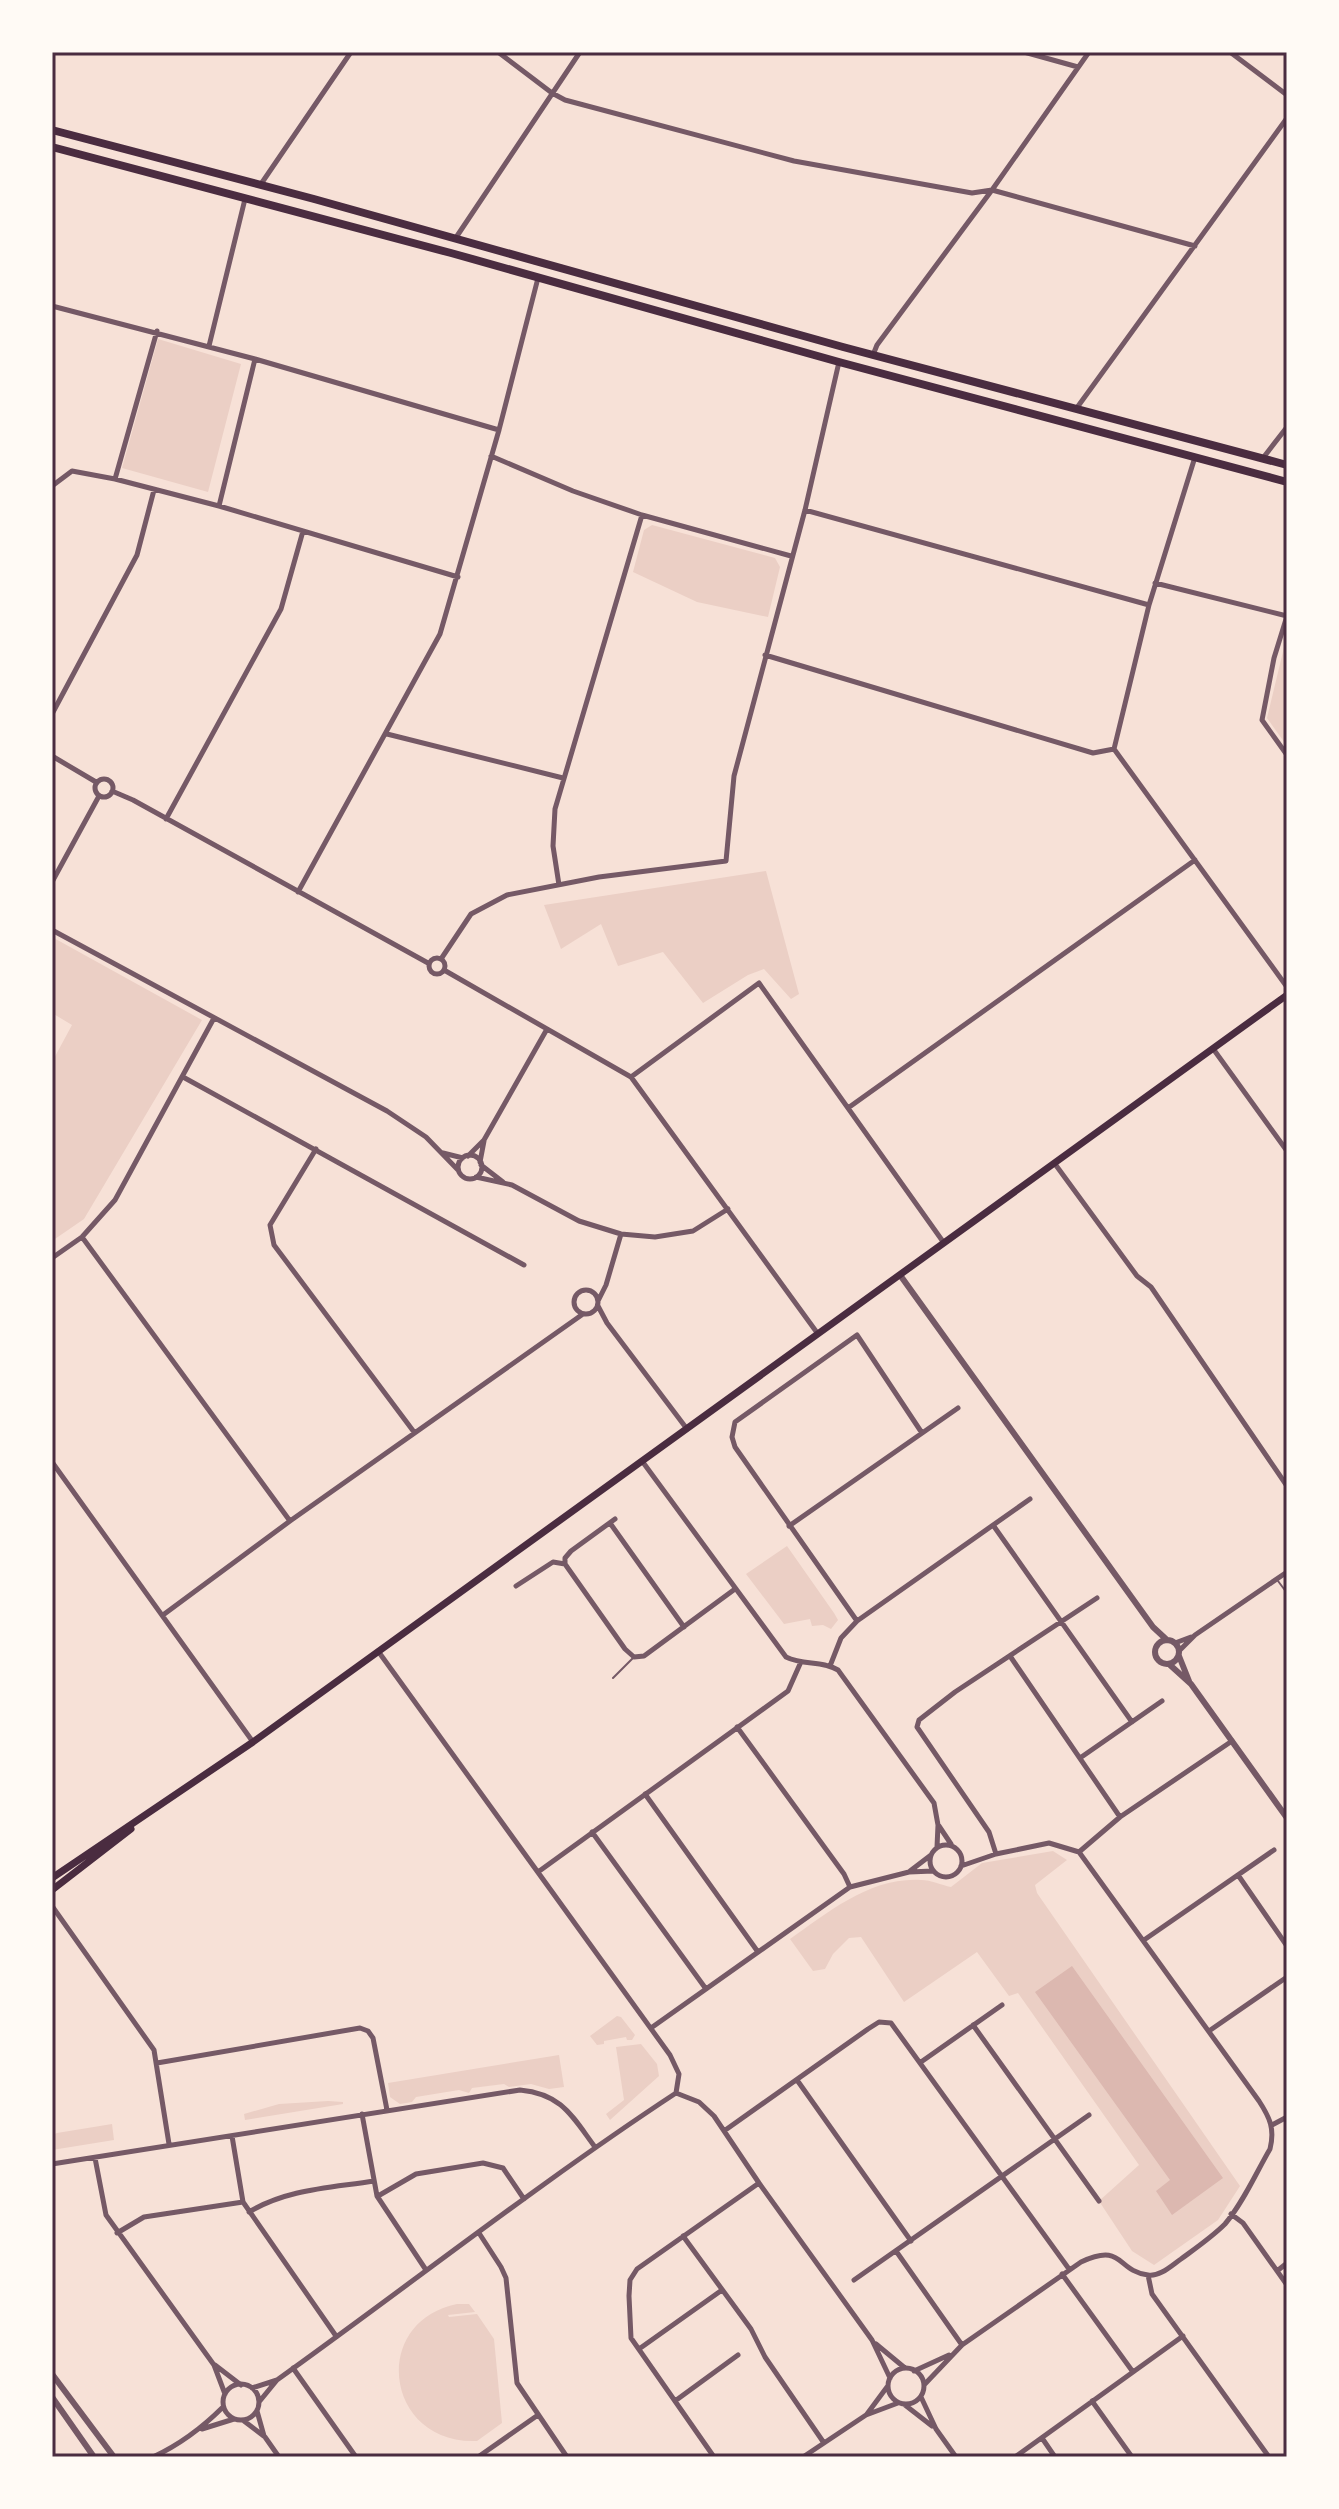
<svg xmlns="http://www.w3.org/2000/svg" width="1339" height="2509" viewBox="0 0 1339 2509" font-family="'IBM Plex Sans',sans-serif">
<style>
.green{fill:#ebcfc5}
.water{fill:#dcb8b0}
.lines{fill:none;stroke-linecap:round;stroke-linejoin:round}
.service{stroke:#755966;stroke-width:2}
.minor{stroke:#755966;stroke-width:5}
.tertiary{stroke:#755966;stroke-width:6}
.secondary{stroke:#4a2c40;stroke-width:7}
.trunk{stroke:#4a2c40;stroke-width:8}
.neatline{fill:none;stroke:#4a2c40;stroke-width:3}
</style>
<rect width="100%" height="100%" fill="#f7e1d7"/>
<path class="green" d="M158,339l83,25 -33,128 -86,-24z
M652,525l123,33 5,9 -12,50 -71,-15 -64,-30 11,-42z
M1287,635v111l-20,-28z
M766,871l33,123 -8,5 -27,-30 -16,6 -45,28 -40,-51 -45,14 -17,-42 -40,25 -17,-44z
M52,937l150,83 -118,199 -32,22v-179l20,-37 -20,-12z
M787,1546l47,67 4,7 -7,9 -8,-4 -11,1 -2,-7 -26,5 -38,-50z
M1053,1851l14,9 -32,25 2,8 203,293 -22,34 -64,45 -22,-14 -33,-50 40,-36 -121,-172 -9,3 -32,-44 -73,50 -43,-65 -12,1 -16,16 -8,15 -12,2 -23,-32c39,-27 80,-62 131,-59 10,0 20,5 30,7l31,-24z
M617,2016l4,1 14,18 -3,5h-5l-1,-3 -22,4v3l-7,1 -7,-9z
M641,2044l16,20 2,12 -49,44 -4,-6 18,-14 -8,-53z
M559,2055l5,32 -15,2 -18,-5 -22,3 -5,-3 -32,4 -3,5 -10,-3 -43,7 -4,5 -12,2 -10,-7 -2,-14z
M328,2101l15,1v2l-98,16 -1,-6 35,-10z
M112,2124l2,16 -62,10v-15l5,-2z
M457,2304h12l6,8 -27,3 1,2 28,-3 17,25 8,84 -25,18c-92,4 -108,-119 -20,-137z"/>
<path class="water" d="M1072,1966l151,212 -51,37 -16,-24 14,-11 -135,-188z"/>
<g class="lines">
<path class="service" d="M1278,1581l9,12
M613,1678l20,-20"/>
<path class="minor" d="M498,52l54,41 13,7 229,61 178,32 20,-3 203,56
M1024,52l54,15
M1230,52l57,43
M261,184l90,-132
M455,239l125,-187
M52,306l203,53 244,71
M209,346l36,-147
M873,355l4,-10 115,-155 97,-138
M1076,409l211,-291
M491,456l82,35 69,24 149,41
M1263,458l24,-31
M115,479l42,-148
M52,486l20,-15 43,8 104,27 239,71
M219,506l36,-147
M805,510l344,95
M1155,583l132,33
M1287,616l-13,42 -12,62 25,35
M765,655l328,98 21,-4
M52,714l85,-159 17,-65
M387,734l176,44
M1114,749l35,-144 46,-148
M1114,749l173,238
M52,756l44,26
M95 788a9 9 0 1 1 18 0a9 9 0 1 1-18 0Z
M112,791l21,9 295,163
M166,819l115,-210 22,-78
M52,882l47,-86
M559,885l-6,-39 2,-37 87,-294
M298,892l142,-258 59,-204 39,-152
M52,930l335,181 39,26 32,33
M429 966a8 8 0 1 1 16 0a8 8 0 1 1-16 0Z
M441,959l30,-45 36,-19 92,-18 127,-16 8,-85 71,-266 34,-148
M444,970l187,107 187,257
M1214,1050l73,101
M183,1077l341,188
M631,1077l128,-94 185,260
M848,1108l347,-248
M316,1149l-46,76 4,20 140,187
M443,1153l20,5
M458 1167a12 12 0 1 1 24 0a12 12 0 1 1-24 0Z
M468,1156l16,-16 63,-111
M480,1162l4,-21
M1055,1164l82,112 14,11 136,199
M481,1165l22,17
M476,1177l36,8 67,36 42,13 34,3 38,-6 35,-22
M82,1237l208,284
M52,1258l30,-21 33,-37 99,-182
M574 1302a12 12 0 1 1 24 0a12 12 0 1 1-24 0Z
M598,1301l8,-16 15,-51
M598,1306l9,17 80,106
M642,1461l144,196c18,9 35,3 52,13l96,133 4,22 -1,22
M52,1462l201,280
M615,1519l-44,32 -6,7v6l60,85 9,8 10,-1 91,-67
M610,1523l74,104
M993,1525l139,197
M789,1526l169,-118
M516,1586l37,-24 12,2
M163,1615l127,-94 293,-207
M857,1621l-122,-174 -3,-10 3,-15 122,-87 65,98
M1175,1643l16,-6
M378,1651l292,404 9,19 -3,19 23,9 15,14 45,67 113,157 18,38
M1179,1651l16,-16 92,-63
M1010,1656l110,161
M830,1666l11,-28 16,-17 173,-122
M737,1727l107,147 6,13
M1080,1758l82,-57
M645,1794l113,158
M939,1826l12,18
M592,1832l114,157
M930 1861a16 16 0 1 1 32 0a16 16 0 1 1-32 0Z
M1079,1852l41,-35 112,-76
M996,1854l-7,-22 -72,-105 2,-7 36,-28 142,-94
M910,1871l21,-16
M538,1872l250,-181 12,-27
M1238,1875l49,71
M52,1906l102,144 15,94
M1144,1940l130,-90
M973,2025l126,176
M651,2028l199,-141 59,-15 24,-1
M1209,2031l78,-54
M921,2062l81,-57
M157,2063l203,-35 8,3 5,7 14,72
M797,2080l114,161
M362,2114l15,82 49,74
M1272,2125l15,-8
M724,2131l144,-102 11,-7 12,1 178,246
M232,2136l11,66 93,134
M95,2158l11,57 108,150 11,29
M52,2164l468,-74c42,4 52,26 75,57
M378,2196l38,-22 67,-11 20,5 21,31
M249,2212c38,-23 81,-24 125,-31
M1231,2214l12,9 44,62
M117,2233l27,-16 99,-15
M479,2233l22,34 5,11 11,105 50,74
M683,2236l68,93 14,28 59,86
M896,2251l66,94
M1277,2271l10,-8
M1062,2274l71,98
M1148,2275l4,19 117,163
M854,2280l235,-165
M876,2344l29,24
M639,2349l83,-59
M215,2365l26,20
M293,2368l63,89
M888 2386a18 18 0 1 1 36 0a18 18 0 1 1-36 0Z
M914,2371l35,-16
M223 2402a18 18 0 1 1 36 0a18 18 0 1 1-36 0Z
M924,2385l38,-40 119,-83c43,-20 35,9 67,13 12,2 24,-10 33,-16 15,-11 31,-22 44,-35 18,-21 31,-51 45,-75 5,-20 0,-31 -11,-48l-180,-249 -30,-9 -53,11 -35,12
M252,2388l25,-8
M921,2397l15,32 20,28
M675,2401l63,-46
M1092,2401l40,56
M259,2402l18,-22c134,-96 262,-197 399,-287
M905,2405l27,21
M257,2411l7,25
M867,2414l20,-27
M244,2421l21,16 14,20
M202,2429l32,-10
M1042,2438l13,19
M153,2457c28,-13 49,-29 70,-50
M478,2457l60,-42
M714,2457l-83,-119 -2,-42 1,-16 7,-11 122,-86
M803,2457l63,-42 32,-12
M1015,2457l168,-121"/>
<path class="tertiary" d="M900,1275l253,352 14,13
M1155 1652a12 12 0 1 1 24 0a12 12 0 1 1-24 0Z
M1179,1656l10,25
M1170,1665l21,19 96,134
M52,2374l62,83
M52,2397l42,60"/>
<path class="secondary" d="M52,1878l201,-136 1034,-747
M52,1890l79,-61"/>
<path class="trunk" d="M52,130l262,69 529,148 444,118
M52,147l399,106 388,109 448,120"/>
</g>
<rect width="1339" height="2509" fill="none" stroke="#fffaf5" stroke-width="108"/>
<rect x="54" y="54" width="1231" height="2401" class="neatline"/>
</svg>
